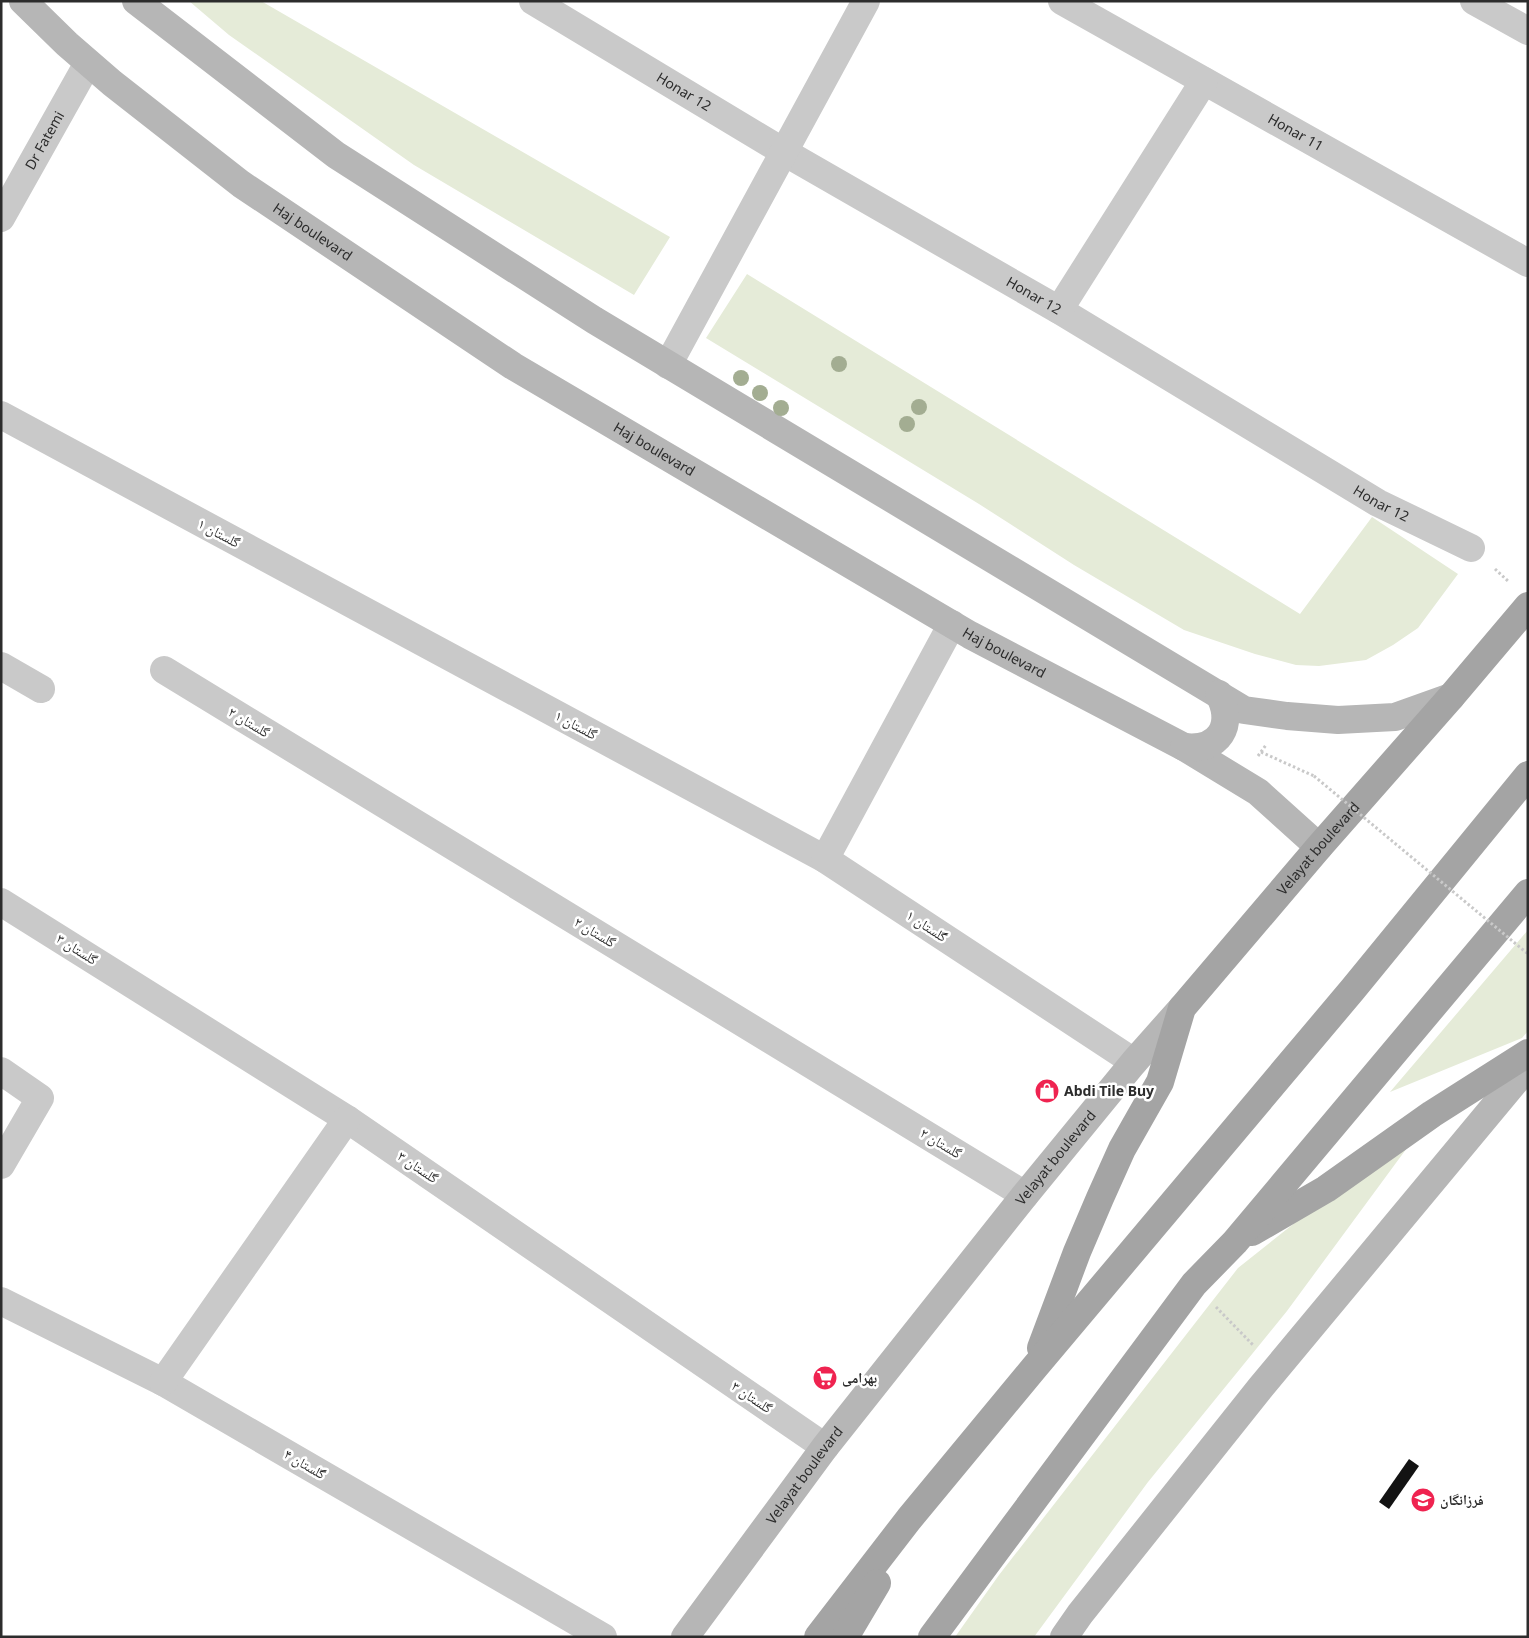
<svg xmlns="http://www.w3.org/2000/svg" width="1529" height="1638" viewBox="0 0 1529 1638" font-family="'Noto Sans','Noto Naskh Arabic',sans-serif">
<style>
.green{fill:#e5ebd8}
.building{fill:#131313}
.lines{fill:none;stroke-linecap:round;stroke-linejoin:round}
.path{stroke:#c9c9c9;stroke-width:3;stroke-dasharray:2.5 2.5;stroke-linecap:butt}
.street{stroke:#c9c9c9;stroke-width:28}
.secondary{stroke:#b6b6b6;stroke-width:28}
.primary{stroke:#a4a4a4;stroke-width:28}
.path-bridge{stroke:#c9c9c9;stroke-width:3;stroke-dasharray:2.5 2.5;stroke-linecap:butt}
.tree{fill:#a3ad92}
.labels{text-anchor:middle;stroke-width:5;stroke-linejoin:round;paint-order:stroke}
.street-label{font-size:14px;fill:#2c2c2c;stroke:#fff}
.poi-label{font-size:14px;font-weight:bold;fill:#2c2c2c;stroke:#fff;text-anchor:start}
</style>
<rect width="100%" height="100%" fill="#fff"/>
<path class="green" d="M189,1h72l409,236 -36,58 -220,-130 -185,-130z
M747,274l553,340 72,-97 86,57 -40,54 -25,17 -27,15 -47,6 -23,-1 -41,-11 -71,-24 -110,-65 -95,-61 -273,-166z
M1528,930v101l-6,7 -132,54z
M1432,1114l-145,197 -139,171 -114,155h-79l44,-62 239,-307z"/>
<path class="building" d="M1409,1459l10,7 -30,43 -10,-7z"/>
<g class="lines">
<path class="path" d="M1495,569l14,13
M1261,752l53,24
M1258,756l8,-11
M1216,1307l37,38"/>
<g class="street">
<path id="s1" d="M533,1l251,151 275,158 319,193 93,45"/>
<path id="s2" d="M1062,1l466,262"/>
<path d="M1474,1l54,30"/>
<path id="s3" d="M1,218l87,-155"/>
<path d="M1059,310l145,-229"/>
<path d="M668,365l198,-364"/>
<path d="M1,415l824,444 309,203"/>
<path d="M1,666l40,23"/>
<path d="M164,670l861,525"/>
<path d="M825,859l127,-235"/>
<path d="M1,902l346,217 478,328"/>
<path d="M1,1071l39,27 -39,67"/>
<path d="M1,1301l162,81 440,255"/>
<path d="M163,1382l184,-263"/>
</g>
<g class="secondary">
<path id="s4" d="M23,1l44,43 45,39 129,101 272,182 457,269 214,112 74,45 61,55"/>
<path d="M136,1l200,154 258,165 650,390 43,6 51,4 57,-3 56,-20"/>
<path d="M1184,747c35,4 51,-21 35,-53"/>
<path id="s5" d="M685,1637l140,-190 200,-252 109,-133 48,-54"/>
<path d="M1064,1637l16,-23 181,-227 267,-321"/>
</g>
<g class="primary">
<path d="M1252,1232l74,-43 106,-75 96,-61"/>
<path id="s6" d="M1041,1348l36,-96 23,-54 22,-49 38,-67 22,-74 137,-161 132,-150 77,-91"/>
<path d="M818,1637l91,-118 125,-151 319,-379 175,-214"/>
<path d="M845,1637l32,-54"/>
<path d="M932,1637l262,-353 41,-42 293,-349"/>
</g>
<path class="path-bridge" d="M1314,776l214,178"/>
</g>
<g class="tree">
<circle cx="839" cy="364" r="8"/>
<circle cx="741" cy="378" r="8"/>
<circle cx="760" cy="393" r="8"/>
<circle cx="919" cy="407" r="8"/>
<circle cx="781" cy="408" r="8"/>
<circle cx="907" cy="424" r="8"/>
</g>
<defs>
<symbol id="shop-disc" viewBox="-11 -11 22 22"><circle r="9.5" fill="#ef2350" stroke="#fff"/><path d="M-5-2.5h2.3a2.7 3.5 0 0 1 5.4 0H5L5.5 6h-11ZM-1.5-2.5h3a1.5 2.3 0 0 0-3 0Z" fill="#fff"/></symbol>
<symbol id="supermarket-disc" viewBox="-11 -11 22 22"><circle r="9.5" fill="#ef2350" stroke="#fff"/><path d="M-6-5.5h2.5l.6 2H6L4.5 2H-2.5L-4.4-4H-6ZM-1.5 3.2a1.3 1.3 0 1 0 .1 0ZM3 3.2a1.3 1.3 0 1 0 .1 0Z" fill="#fff"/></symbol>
<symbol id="school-disc" viewBox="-11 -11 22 22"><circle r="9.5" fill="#ef2350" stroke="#fff"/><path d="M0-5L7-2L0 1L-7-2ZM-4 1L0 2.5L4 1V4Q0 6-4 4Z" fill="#fff"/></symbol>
</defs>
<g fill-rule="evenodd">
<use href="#shop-disc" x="1033" y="1077" width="28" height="28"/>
<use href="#supermarket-disc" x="811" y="1364" width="28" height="28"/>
<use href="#school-disc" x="1409" y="1486" width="28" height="28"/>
</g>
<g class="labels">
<g class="street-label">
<text dy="5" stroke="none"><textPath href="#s1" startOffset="176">Honar 12</textPath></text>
<text dy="5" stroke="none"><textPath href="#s2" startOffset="268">Honar 11</textPath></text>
<text dy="5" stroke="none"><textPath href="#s3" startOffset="89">Dr Fatemi</textPath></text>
<text dy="5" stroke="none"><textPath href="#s4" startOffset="371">Haj boulevard</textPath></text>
<text dy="5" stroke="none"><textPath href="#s1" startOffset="581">Honar 12</textPath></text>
<text dy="5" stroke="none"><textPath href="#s4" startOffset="776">Haj boulevard</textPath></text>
<text dy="5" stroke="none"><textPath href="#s1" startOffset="986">Honar 12</textPath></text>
<text transform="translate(219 533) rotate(28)" y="5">گلستان ۱</text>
<text dy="5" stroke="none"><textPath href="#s4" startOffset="1181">Haj boulevard</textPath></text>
<text transform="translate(249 722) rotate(31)" y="5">گلستان ۲</text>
<text transform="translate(576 725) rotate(28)" y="5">گلستان ۱</text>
<text dy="5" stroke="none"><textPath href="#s6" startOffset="579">Velayat boulevard</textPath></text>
<text transform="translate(927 926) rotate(33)" y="5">گلستان ۱</text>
<text transform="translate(595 932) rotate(31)" y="5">گلستان ۲</text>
<text transform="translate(77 949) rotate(32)" y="5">گلستان ۳</text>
<text transform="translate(941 1143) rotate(31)" y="5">گلستان ۲</text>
<text dy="5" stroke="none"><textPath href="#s5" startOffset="606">Velayat boulevard</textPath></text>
<text transform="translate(418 1167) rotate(34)" y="5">گلستان ۳</text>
<text transform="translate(752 1397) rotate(34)" y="5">گلستان ۳</text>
<text transform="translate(305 1464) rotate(30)" y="5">گلستان ۴</text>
<text dy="5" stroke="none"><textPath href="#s5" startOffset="201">Velayat boulevard</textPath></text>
</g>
<g class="poi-label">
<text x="1064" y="1096">Abdi Tile Buy</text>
<text x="842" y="1383">بهرامی</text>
<text x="1440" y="1505">فرزانگان</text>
</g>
</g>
<rect width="1529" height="1638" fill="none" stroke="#2c2c2c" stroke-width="5"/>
</svg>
